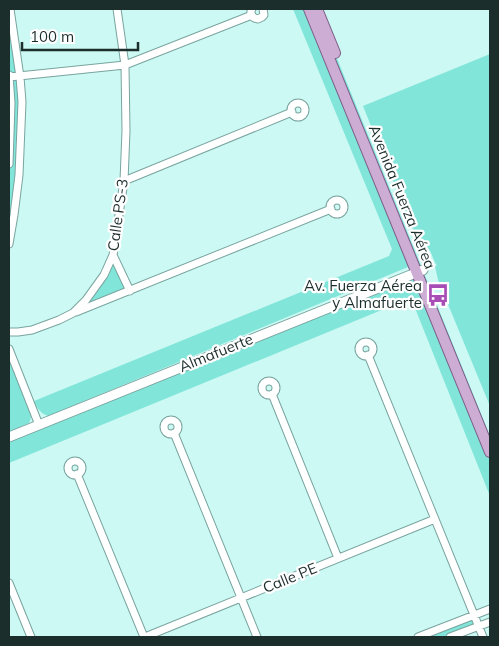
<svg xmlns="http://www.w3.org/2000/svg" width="499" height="646" viewBox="0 0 499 646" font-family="Mulish,sans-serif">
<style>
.green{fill:#81e5da}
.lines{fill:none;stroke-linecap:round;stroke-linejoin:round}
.minor-casing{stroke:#79a49f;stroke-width:9}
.tertiary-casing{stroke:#79a49f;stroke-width:11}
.primary-casing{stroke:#7b5d86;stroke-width:12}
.minor{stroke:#fff;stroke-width:7}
.tertiary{stroke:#fff;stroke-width:9}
.primary{stroke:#ceadd4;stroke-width:10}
.labels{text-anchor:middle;stroke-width:4.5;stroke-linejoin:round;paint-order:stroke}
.street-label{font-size:15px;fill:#1c2e2c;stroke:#fff}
.poi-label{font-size:15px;fill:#1c2e2c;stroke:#fff;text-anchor:end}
</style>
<rect width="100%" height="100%" fill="#ccf9f3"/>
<path class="green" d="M9,9l11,68v60l-11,107z
M293,9h13l103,253 -1,5 -360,149c-8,-3 -11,-8 -14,-15l355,-145 3,-7z
M309,9h8l173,427v60l-77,-193 -7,-3 -397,163v-26l408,-165z
M490,54v352l-52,-126 -3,-14h2c-4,-6 -5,-13 -9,-18l-7,1 -33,-81 2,-6 -2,-5 -6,-4 -19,-47z
M113,255l17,36 -57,22 13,-13z
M9,349l21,54 -3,1c3,7 6,12 2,19l-20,9z
M475,615l4,11 -29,11h-32z"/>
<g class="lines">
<defs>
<path id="minor" d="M252,9c-3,5 0,9 6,10l4,-2 2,-2 -1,-6
M9,75l2,28 -2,61
M9,77l116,-12 127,-50
M291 110a7 7 0 1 1 14 0a7 7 0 1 1-14 0Z
M124,181l168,-69
M330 207a7 7 0 1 1 14 0a7 7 0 1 1-14 0Z
M9,244l5,-29 5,-40 3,-73 -2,-25 -10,-68
M113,255l17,36
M76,312l255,-103
M9,332h9l14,-2 27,-10 14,-7 13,-13 18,-25 9,-20 11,-74 2,-50 -1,-66 -8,-56
M359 349a7 7 0 1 1 14 0a7 7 0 1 1-14 0Z
M9,349l30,76
M368,355l115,282
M262 388a7 7 0 1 1 14 0a7 7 0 1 1-14 0Z
M272,394l66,164
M164 427a7 7 0 1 1 14 0a7 7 0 1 1-14 0Z
M174,433l83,204
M68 468a7 7 0 1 1 14 0a7 7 0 1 1-14 0Z
M77,474l67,163
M9,583l22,54
M145,637l290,-118
M418,637l72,-28
M450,637l40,-15"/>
<path id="tertiary" d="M9,437l414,-167"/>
<path id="primary" d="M309,9l181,443
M317,9l18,44"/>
</defs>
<use href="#minor" class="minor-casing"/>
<use href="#tertiary" class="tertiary-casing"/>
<use href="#primary" class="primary-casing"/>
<use href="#minor" class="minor"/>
<use href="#tertiary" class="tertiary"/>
<use href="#primary" class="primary"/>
</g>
<defs>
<symbol id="bus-bare" viewBox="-9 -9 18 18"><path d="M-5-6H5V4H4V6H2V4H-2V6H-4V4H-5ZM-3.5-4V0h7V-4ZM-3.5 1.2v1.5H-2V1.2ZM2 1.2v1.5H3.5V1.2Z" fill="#a84cb6" stroke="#fff" stroke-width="2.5" paint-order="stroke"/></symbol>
</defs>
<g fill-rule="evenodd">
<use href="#bus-bare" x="422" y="279" width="32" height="32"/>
</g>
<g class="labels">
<g class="street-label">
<text transform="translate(402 197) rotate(68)" y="5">Avenida Fuerza Aérea</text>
<text transform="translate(118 215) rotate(-82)" y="5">Calle PS-3</text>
<text transform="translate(216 353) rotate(-22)" y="5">Almafuerte</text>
<text transform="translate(290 578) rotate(-22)" y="5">Calle PE</text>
</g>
<g class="poi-label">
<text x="422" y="291">Av. Fuerza Aérea<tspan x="422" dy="17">y Almafuerte</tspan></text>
</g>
</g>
<rect width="499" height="646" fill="none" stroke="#1c2e2c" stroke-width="20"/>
<path d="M22 42v8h116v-8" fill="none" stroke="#1c2e2c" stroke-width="2.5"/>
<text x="30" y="42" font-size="15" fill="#1c2e2c" stroke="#ffffff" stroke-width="4" paint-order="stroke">100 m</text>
</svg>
